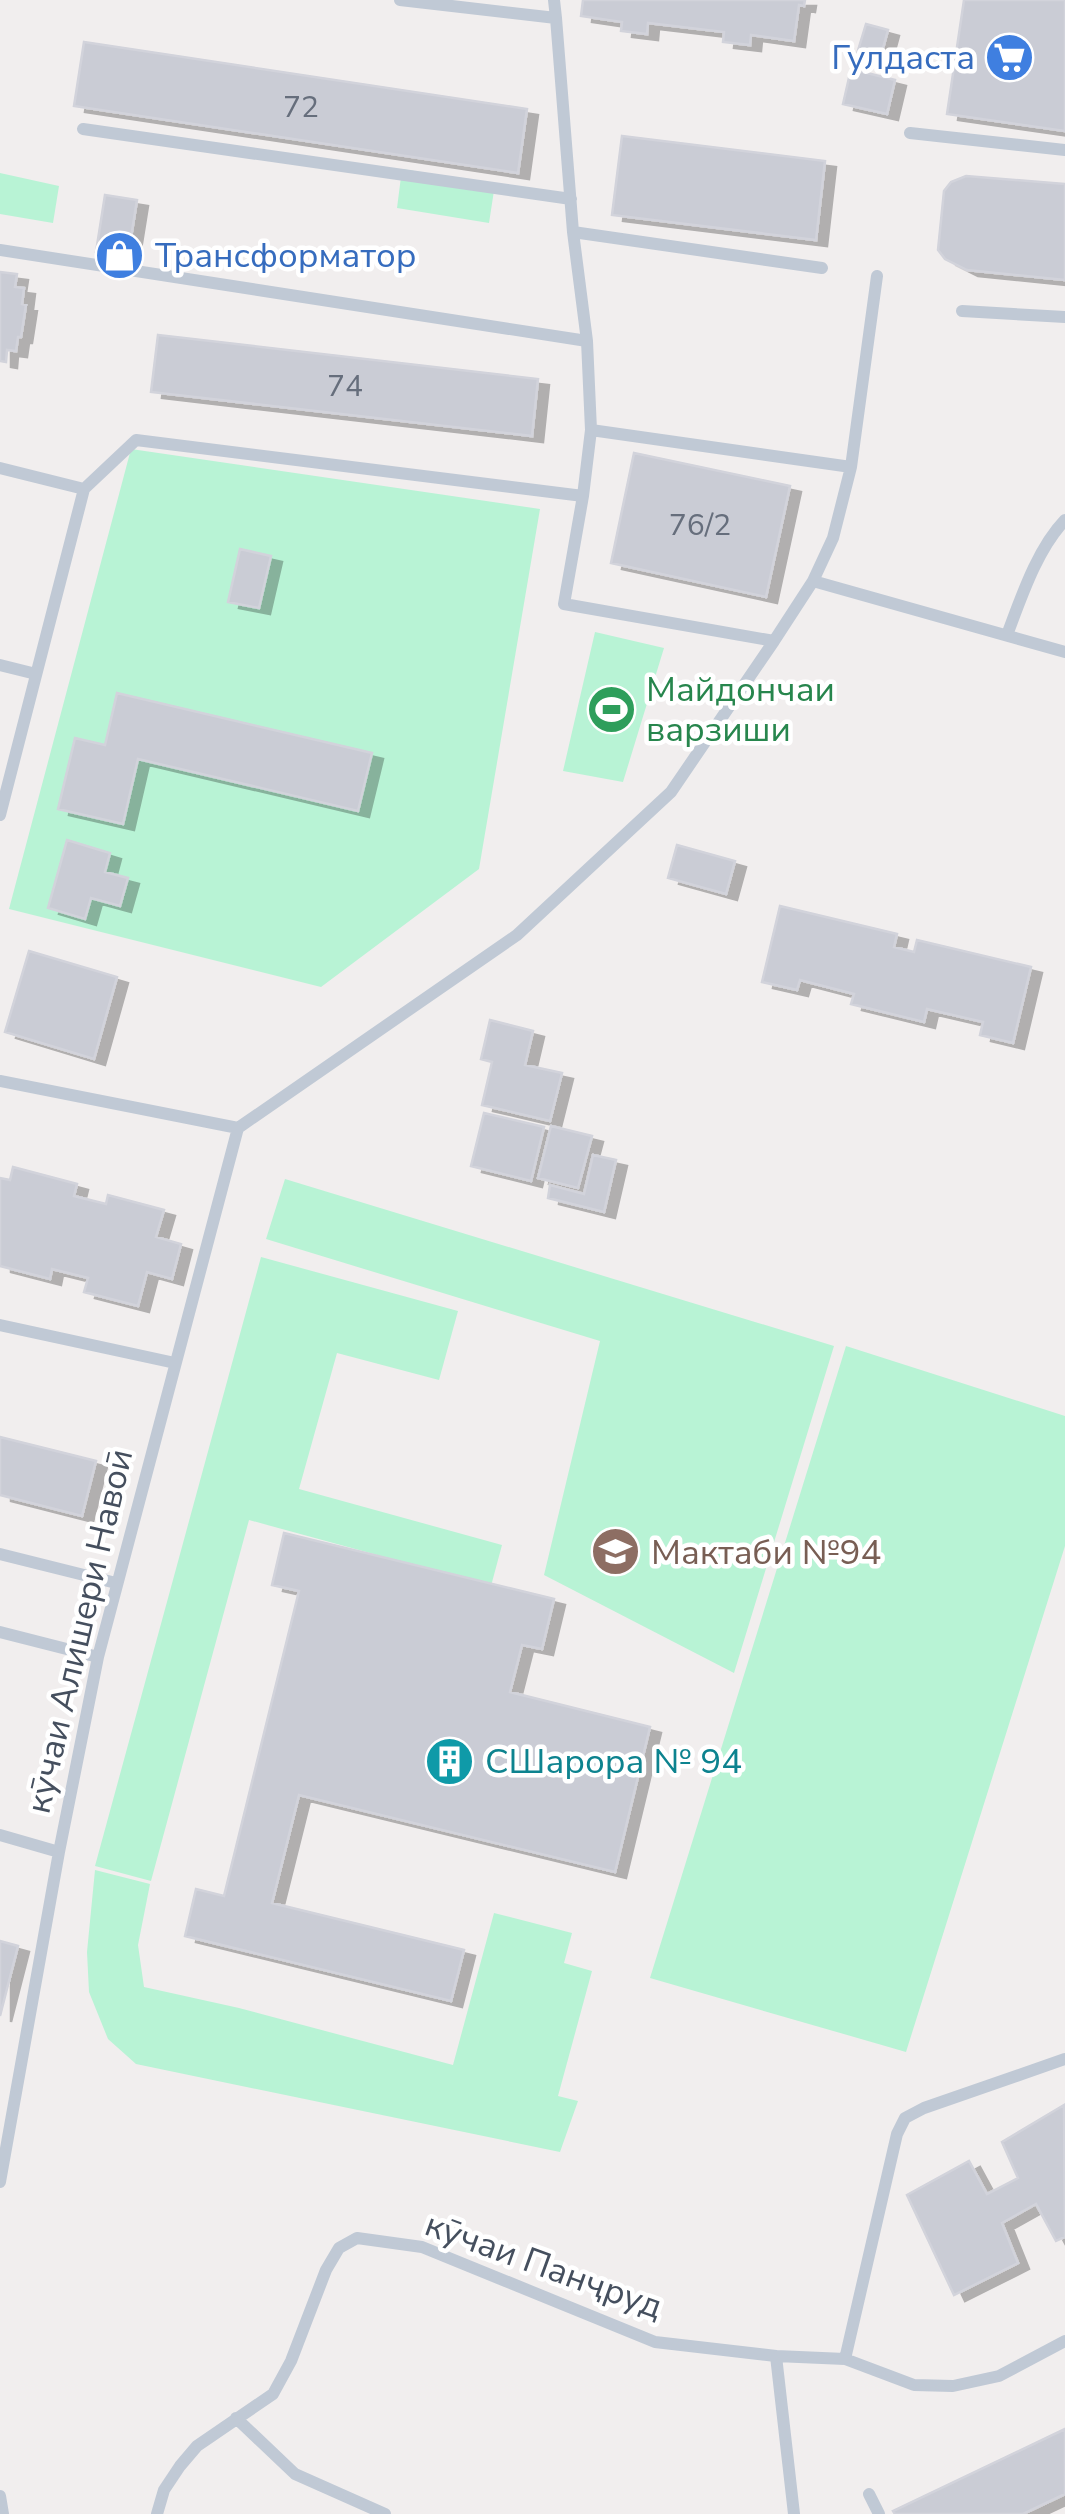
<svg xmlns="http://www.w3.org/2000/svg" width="1065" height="2514" viewBox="0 0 1065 2514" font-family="'Nunito Sans',sans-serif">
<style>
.green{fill:#b8f3d5}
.building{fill:#caccd5;stroke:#d2d3db;stroke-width:2.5;filter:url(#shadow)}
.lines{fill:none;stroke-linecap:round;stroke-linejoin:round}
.service{stroke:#c0c9d5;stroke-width:12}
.labels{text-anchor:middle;stroke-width:9;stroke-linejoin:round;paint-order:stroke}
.number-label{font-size:30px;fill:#666e7c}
.shop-label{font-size:35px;fill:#366cbe;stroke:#fff;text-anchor:end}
.leisure-label{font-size:35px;fill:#27864d;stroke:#fff;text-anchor:start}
.education-label{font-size:35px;fill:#785e54;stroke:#fff;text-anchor:start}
.street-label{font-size:35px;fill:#454f5e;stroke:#fff}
.culture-label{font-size:35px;fill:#0d838f;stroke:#fff;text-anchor:start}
</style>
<defs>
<filter id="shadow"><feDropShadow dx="11" dy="6" stdDeviation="0" flood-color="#0004"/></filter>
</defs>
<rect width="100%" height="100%" fill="#f1eeee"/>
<path class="green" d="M402,169l93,15 -6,39 -92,-15z
M0,173l59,13 -6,37 -53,-9z
M131,449l409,60 -61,360 -158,118 -312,-78z
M595,632l69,16 -41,134 -60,-11z
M285,1179l549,167 -100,327 -190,-98 56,-234 -334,-102z
M261,1257l197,54 -19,69 -102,-27 -38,136 203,56 -11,41 -242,-66 -98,361 -56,-15z
M846,1346l219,70v130l-159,506 -256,-74z
M95,1870l55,14 -12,61 6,42 95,21 214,57 41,-152 78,20 -8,30 28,8 -34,125 20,5 -18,51 -424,-88 -28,-25 -19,-47 -2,-40z"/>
<path class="building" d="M583,0h222l-1,6 -5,-1 -5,36 -43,-6 -1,10 -27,-3 1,-10 -76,-9 -1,11 -26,-3 1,-9 -41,-6z
M964,0h101v131l-118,-17z
M866,24l22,6 -9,33 -23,-6z
M84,42l443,67 -9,64 -444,-67z
M851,69l44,11 -8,34 -44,-10z
M622,136l203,25 -9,79 -204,-25z
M966,176l99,8v96l-98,-10 -22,-11 -7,-9 6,-59 7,-9z
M105,195l32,5 -9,56 -32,-4z
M0,272l17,2 -2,13 9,1 -2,16 4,1 -5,32h-3l-2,14 -9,-1 -1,12 -6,-1z
M158,335l380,44 -6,57 -381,-44z
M634,453l156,33 -24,111 -155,-34z
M240,549l31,7 -12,52 -31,-6z
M117,693l255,60 -14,58 -220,-52 -15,65 -65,-15 17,-71 30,7z
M67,840l43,13 -5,19 23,6 -8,28 -29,-8 -6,21 -37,-11z
M677,845l58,16 -9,33 -58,-16z
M780,906l117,28 -3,13 20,5 3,-12 114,27 -18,76 -33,-8 3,-13 -56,-13 -3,13 -73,-18 3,-10 -54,-14 -3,10 -35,-8z
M29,951l88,26 -23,82 -89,-27z
M490,1020l43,11 -8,34 37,8 -12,48 -68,-16 10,-43 -11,-3z
M484,1113l60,14 -13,54 -60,-15z
M551,1126l41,10 -14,52 -40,-10z
M593,1155l23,5 -12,52 -56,-14 2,-13 34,9z
M13,1167l64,17 -3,12 32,8 2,-9 56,15 -8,27 25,7 -9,35 -25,-7 -9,34 -54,-14 4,-14 -36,-9 -2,10 -50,-13v-88l10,2z
M0,1437l96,24 -14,55 -82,-21z
M284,1533l270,66 -12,50 -20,-4 -12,47 140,35 -35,145 -316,-77 -27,108 192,47 -13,51 -266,-65 11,-47 28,7 75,-305 -27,-6z
M0,1941l18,5 -18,70z
M1064,2105l1,132 -9,4 -20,-37 -34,19 16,40 -64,32 -47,-100 62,-34 18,33 31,-16 -16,-36z
M1065,2429v65l-42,20h-128l-2,-3z"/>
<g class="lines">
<path class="service" d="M400,0l156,18 -2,-18
M556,18l17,214 14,109 4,89 260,37
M83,129l488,70
M910,133l155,17
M573,232l249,36
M0,250l587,91
M962,311l103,6
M591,430l-8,66 -19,108 210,37
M0,468l84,21
M813,581l252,71
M1007,635c14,-37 30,-86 58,-115
M0,665l36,9
M0,815l84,-326 52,-49 447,56
M0,1081l238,47 279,-193 154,-143 103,-151 39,-60 20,-43 18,-71 26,-191
M0,1325l175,38
M0,1554l116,29
M0,1632l98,25
M0,1835l59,17
M0,2182l59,-330 39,-195 140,-529
M776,2356l69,3 69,26 39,1 46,-10 66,-35
M845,2359l52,-225 8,-16 19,-10 141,-49
M236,2418l59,56 90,40
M869,2494l10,20
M0,2496l3,18
M157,2514l7,-24 16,-24 17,-20 76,-52 18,-33 35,-91 13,-22 18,-10 65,9 233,95 121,14 18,158"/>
</g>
<defs>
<symbol id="supermarket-disc" viewBox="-11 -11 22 22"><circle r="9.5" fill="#3f7fe0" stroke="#fff"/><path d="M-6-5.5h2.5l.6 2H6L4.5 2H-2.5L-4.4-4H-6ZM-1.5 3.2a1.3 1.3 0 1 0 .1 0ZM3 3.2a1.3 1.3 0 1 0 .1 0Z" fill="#fff"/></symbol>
<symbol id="shop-disc" viewBox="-11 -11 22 22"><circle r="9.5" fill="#3f7fe0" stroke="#fff"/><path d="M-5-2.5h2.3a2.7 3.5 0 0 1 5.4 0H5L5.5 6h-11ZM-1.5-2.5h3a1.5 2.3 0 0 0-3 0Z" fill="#fff"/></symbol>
<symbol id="stadium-disc" viewBox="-11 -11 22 22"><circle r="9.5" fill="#2e9e5b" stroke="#fff"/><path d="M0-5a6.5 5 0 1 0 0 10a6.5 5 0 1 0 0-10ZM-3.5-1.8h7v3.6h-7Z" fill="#fff"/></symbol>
<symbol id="school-disc" viewBox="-11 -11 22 22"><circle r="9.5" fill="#8d6e63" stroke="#fff"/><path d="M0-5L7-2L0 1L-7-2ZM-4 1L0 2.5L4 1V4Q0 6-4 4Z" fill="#fff"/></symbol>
<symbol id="building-disc" viewBox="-11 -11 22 22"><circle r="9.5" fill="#0f9aa8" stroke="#fff"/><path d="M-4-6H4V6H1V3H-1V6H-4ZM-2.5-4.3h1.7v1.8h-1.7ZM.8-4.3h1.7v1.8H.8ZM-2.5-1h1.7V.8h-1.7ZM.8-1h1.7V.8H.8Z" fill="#fff"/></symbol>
</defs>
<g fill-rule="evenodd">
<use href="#supermarket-disc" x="982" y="30" width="55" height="55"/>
<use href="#shop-disc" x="92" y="228" width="55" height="55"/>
<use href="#stadium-disc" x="584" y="682" width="55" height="55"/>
<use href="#school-disc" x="588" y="1524" width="55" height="55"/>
<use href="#building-disc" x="422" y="1734" width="55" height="55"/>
</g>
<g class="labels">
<g class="number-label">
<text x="301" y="117">72</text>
<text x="345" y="396">74</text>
<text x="700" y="535">76/2</text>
</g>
<g class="shop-label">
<text x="975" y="69">Гулдаста</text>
<text x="155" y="267" text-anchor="start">Трансформатор</text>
</g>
<g class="leisure-label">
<text x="646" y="701">Майдончаи<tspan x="646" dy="40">варзиши</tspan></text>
</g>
<g class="education-label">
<text x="651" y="1564">Мактаби №94</text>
</g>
<g class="street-label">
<text transform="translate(79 1631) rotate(-77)" y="12">кӯчаи Алишери Навоӣ</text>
<text transform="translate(544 2265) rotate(20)" y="12">кӯчаи Панҷруд</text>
</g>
<g class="culture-label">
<text x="485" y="1773">СШарора № 94</text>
</g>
</g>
</svg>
